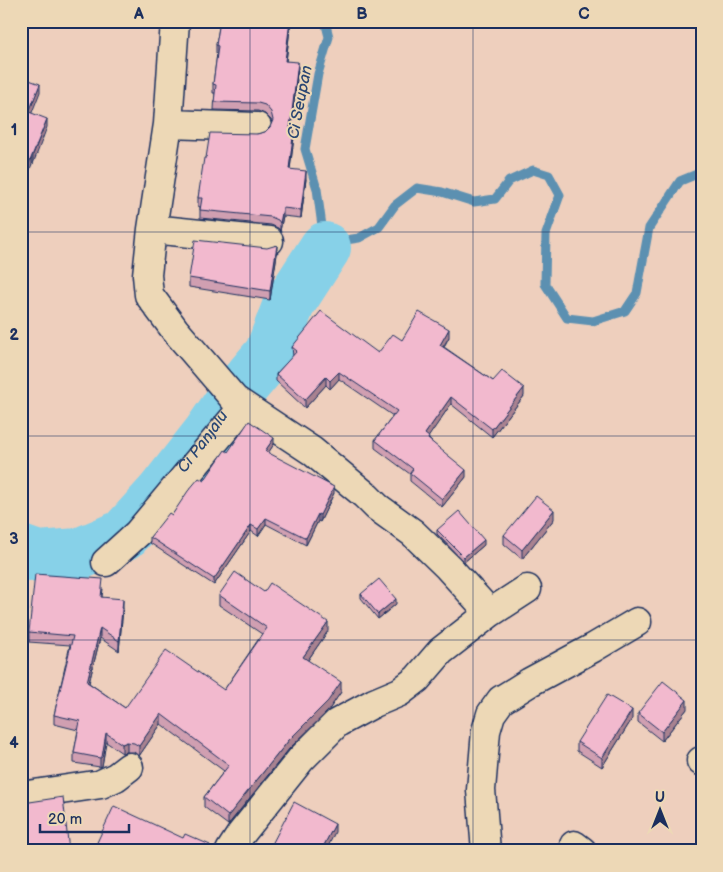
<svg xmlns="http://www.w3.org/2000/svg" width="723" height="872" viewBox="0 0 723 872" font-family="'Balsamiq Sans',sans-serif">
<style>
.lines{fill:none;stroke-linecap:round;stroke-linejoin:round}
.stream{stroke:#5c90b1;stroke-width:9}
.river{stroke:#87d1e8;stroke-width:52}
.minor-casing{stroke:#1b2f5e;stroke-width:31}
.minor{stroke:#edd8b6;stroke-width:28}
.wall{fill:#d09fb1;stroke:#1b2f5e}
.shaded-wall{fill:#a98290;stroke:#1b2f5e}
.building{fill:#f2b9ce;stroke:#1b2f5e}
.grid{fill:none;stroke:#1b2f5e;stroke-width:1;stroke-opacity:0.55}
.labels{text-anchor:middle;stroke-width:4;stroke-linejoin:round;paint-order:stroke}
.water-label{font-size:16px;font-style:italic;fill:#2b4773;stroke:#edd8b6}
.neatline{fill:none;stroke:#1b2f5e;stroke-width:2}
.grid-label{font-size:16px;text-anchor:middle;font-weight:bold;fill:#1b2f5e}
</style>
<rect width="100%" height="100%" fill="#eecfbd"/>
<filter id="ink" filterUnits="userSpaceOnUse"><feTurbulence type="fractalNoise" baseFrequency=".02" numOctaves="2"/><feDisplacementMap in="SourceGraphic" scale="10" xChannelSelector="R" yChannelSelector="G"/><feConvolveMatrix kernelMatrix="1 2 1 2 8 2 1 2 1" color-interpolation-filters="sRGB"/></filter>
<g filter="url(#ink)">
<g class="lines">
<path class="stream" d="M325,21l4,16 -11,37 -13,75 12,40 8,59 14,-7 20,-3 20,-11 16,-22 22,-17 25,4 32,10 21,-3 14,-18 24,-11 16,5 11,20 -14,39 -1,50 22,34 26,3 32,-10 12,-18 12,-65 31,-47 22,-9"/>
<path class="river" id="s1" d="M21,551l17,6 41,-3 45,-19 37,-41 48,-61 24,-35 37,-44 19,-50 36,-56"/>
<defs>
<path id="minor" d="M175,21l-7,103 -16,105 -5,46 2,20 26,35 60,70 77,51 53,44 12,12 36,26 35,34 42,46
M168,124l89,3
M152,229l117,12
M106,562l32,-29 106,-127
M701,761h1
M21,796l80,-12 15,-7 13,-10
M574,845l8,6
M230,851l11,-17 60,-75 36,-36 37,-20 26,-11 17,-13 24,-28 49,-38 37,-24
M486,851l-5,-61 5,-59 5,-17 10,-14 29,-18 63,-34 44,-26"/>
</defs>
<use href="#minor" class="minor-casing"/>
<use href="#minor" class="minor"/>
</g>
<path class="wall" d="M220,21h71l-5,40 12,9 -7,58 3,9 -4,32 16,10 -5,39 -18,-2 -3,15 -2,-3 -7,-3 -71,-7v-11l-2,-1v-8l8,-40 51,-24 8,-2 5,-5 2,-4 -1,-3 -6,-6 -7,-3 -44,-1 1,-17h-2v-9l4,-30h-1v-9z
M277,254l-7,46 -81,-13v-9z
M449,337l-5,10 49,34 31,15 -32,41 -41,-33 -23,33 1,2 37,38 -24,30 -32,-26v-7l-35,-26v-8l18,-24 -54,-37 -9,10 -4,-4 -21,23 -29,-27v-7l17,-18 -1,-9 86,6 24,-13z
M274,444l-6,9 66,40 -14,29 -2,-1 -12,24 -40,-21 -8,12 -7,-5 -37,54 -64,-42v-6l54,-56 24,-29z
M554,519l-32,40 -18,-15v-9z
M437,530l47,15 -20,17 -27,-28z
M103,589l-1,8 21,11 -4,43 -19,-13 -11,45 36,25 99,-18 38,-56 -43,-29v-10l45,-3 64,39 -20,29 33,32 -13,19 -39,38 -61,76 -24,-18v-10l20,-26 -63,-47 -22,32 -5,-4h-7l-5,1 -16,-11 -4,24 -2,1 -26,-4v-10l4,-23 -24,-6v-9l16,-70 -41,-3v-10z
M361,594l35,10 -18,15 -17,-21z
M687,709l-25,32 -24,-19v-9z
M632,719l-30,48 -25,-16v-9z
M23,803l46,48 -44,-22z"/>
<path class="shaded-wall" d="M290,21h1l-6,48v-8z
M298,62v8l-8,66v-8z
M40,84v8l-11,28v-8z
M47,119v8l-14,37v-9z
M294,129v8l-5,40v-8z
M32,155v9l-11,28v-9z
M306,171v8l-5,39v-8z
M283,208v8l-3,15v-8z
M277,245v9l-7,46v-9z
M449,329v8l-9,15v-7z
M339,372v7l-9,10v-8z
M326,377v8l-21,23v-8z
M524,388v8l-32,41v-8z
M451,397v7l-26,38v-8z
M274,438v6l-9,14v-7z
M466,470v7l-24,30v-8z
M334,487v6l-14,29v-7z
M554,510v9l-32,40v-9z
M318,514v7l-12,24v-7z
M266,518v6l-8,12v-7z
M251,525v6l-37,54v-6z
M484,540v5l-20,17v-5z
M123,599v9l-4,43v-10z
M396,599v5l-18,15v-5z
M328,622v9l-25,36v-10z
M100,628v10l-13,53v-9z
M341,682v10l-13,19 -39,38 -61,76v-9l61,-76z
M687,700v9l-25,32v-9z
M632,710v9l-30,48v-9z
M161,714v10l-22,32v-10z
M106,733v9l-4,24 -2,1v-9z
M127,742v10l-5,1v-9z
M335,824v8l-9,19h-5z"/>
<path class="building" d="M220,21h70l-5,40 13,1 -8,66 4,1 -5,40 17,2 -5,39 -18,-2 -3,15 -2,-3 -7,-3 -71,-7 2,-12h-4l6,-40h2l4,-25 47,1 8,-2 5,-5 3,-7 -2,-8 -6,-7 -7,-2 -44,-1 2,-17 -3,-1 5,-38 -2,-1z
M21,77l19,7 -11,28 18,7 -26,64z
M195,240l72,8 10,-3 -7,46 -81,-13z
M321,311l57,42 15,-19 9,6 17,-28 30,17 -9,16 53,36 9,-10 22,17 -32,41 -41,-32 -26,37 4,3 -1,2 38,31 -24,29 -32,-26 3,-4 -38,-29 22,-29 -58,-39 -9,9 -4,-4 -21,23 -29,-26 21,-23 -5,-4z
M249,421l25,17 -9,13 69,36 -14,28 -2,-1 -12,24 -40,-20 -8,11 -7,-4 -37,54 -64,-42 19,-24 3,2 16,-24 11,-13 5,3 21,-31 3,2z
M536,496l18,14 -32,40 -18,-15z
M459,511l25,29 -20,17 -27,-27z
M235,572l29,20 6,-9 58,39 -25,35 38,25 -13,19 -39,39 -61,76 -24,-19 25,-32 -68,-51 -22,32 -5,-3 -7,-1 -5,2 -16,-11 -4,24 -2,1 -26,-5 6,-32 -26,-6 19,-79 -44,-4 6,-58 68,5 -2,18 22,2 -4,42 -19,-13 -13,54 38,26 41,-58 58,40 43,-62 -48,-33z
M379,579l17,20 -18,15 -17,-20z
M663,681l24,19 -25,32 -24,-19z
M607,695l25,15 -30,48 -25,-16z
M63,797l6,54h-48v-23l5,2 -3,-27z
M294,802l41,22 -14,27h-48l-3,-3z
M114,806l69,32 2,-4 25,11 -3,6h-114z"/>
</g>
<path class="grid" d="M250,21v830M473,21v830M21,232h681M21,436h681M21,640h681"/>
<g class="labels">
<g class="water-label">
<text transform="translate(299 102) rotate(-79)" y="6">Ci Seupan</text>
<text dy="6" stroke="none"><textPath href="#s1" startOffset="230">Ci Panjalu</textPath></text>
</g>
</g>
<rect width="723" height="872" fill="none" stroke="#edd8b6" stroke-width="55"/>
<g transform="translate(660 810)" stroke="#edd8b6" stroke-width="4" paint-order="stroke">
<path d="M0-4L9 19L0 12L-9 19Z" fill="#1b2f5e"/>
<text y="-8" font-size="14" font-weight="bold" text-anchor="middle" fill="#1b2f5e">U</text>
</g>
<path d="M40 824v8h89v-8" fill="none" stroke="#1b2f5e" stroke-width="2.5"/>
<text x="48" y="824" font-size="15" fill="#1b2f5e" stroke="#edd8b6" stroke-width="4" paint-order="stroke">20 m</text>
<rect x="28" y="28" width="668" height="816" class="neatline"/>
<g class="grid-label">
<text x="139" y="19">A</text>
<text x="362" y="19">B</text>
<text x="584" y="19">C</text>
<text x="14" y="135">1</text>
<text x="14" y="340">2</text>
<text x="14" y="544">3</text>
<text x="14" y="748">4</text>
</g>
</svg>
